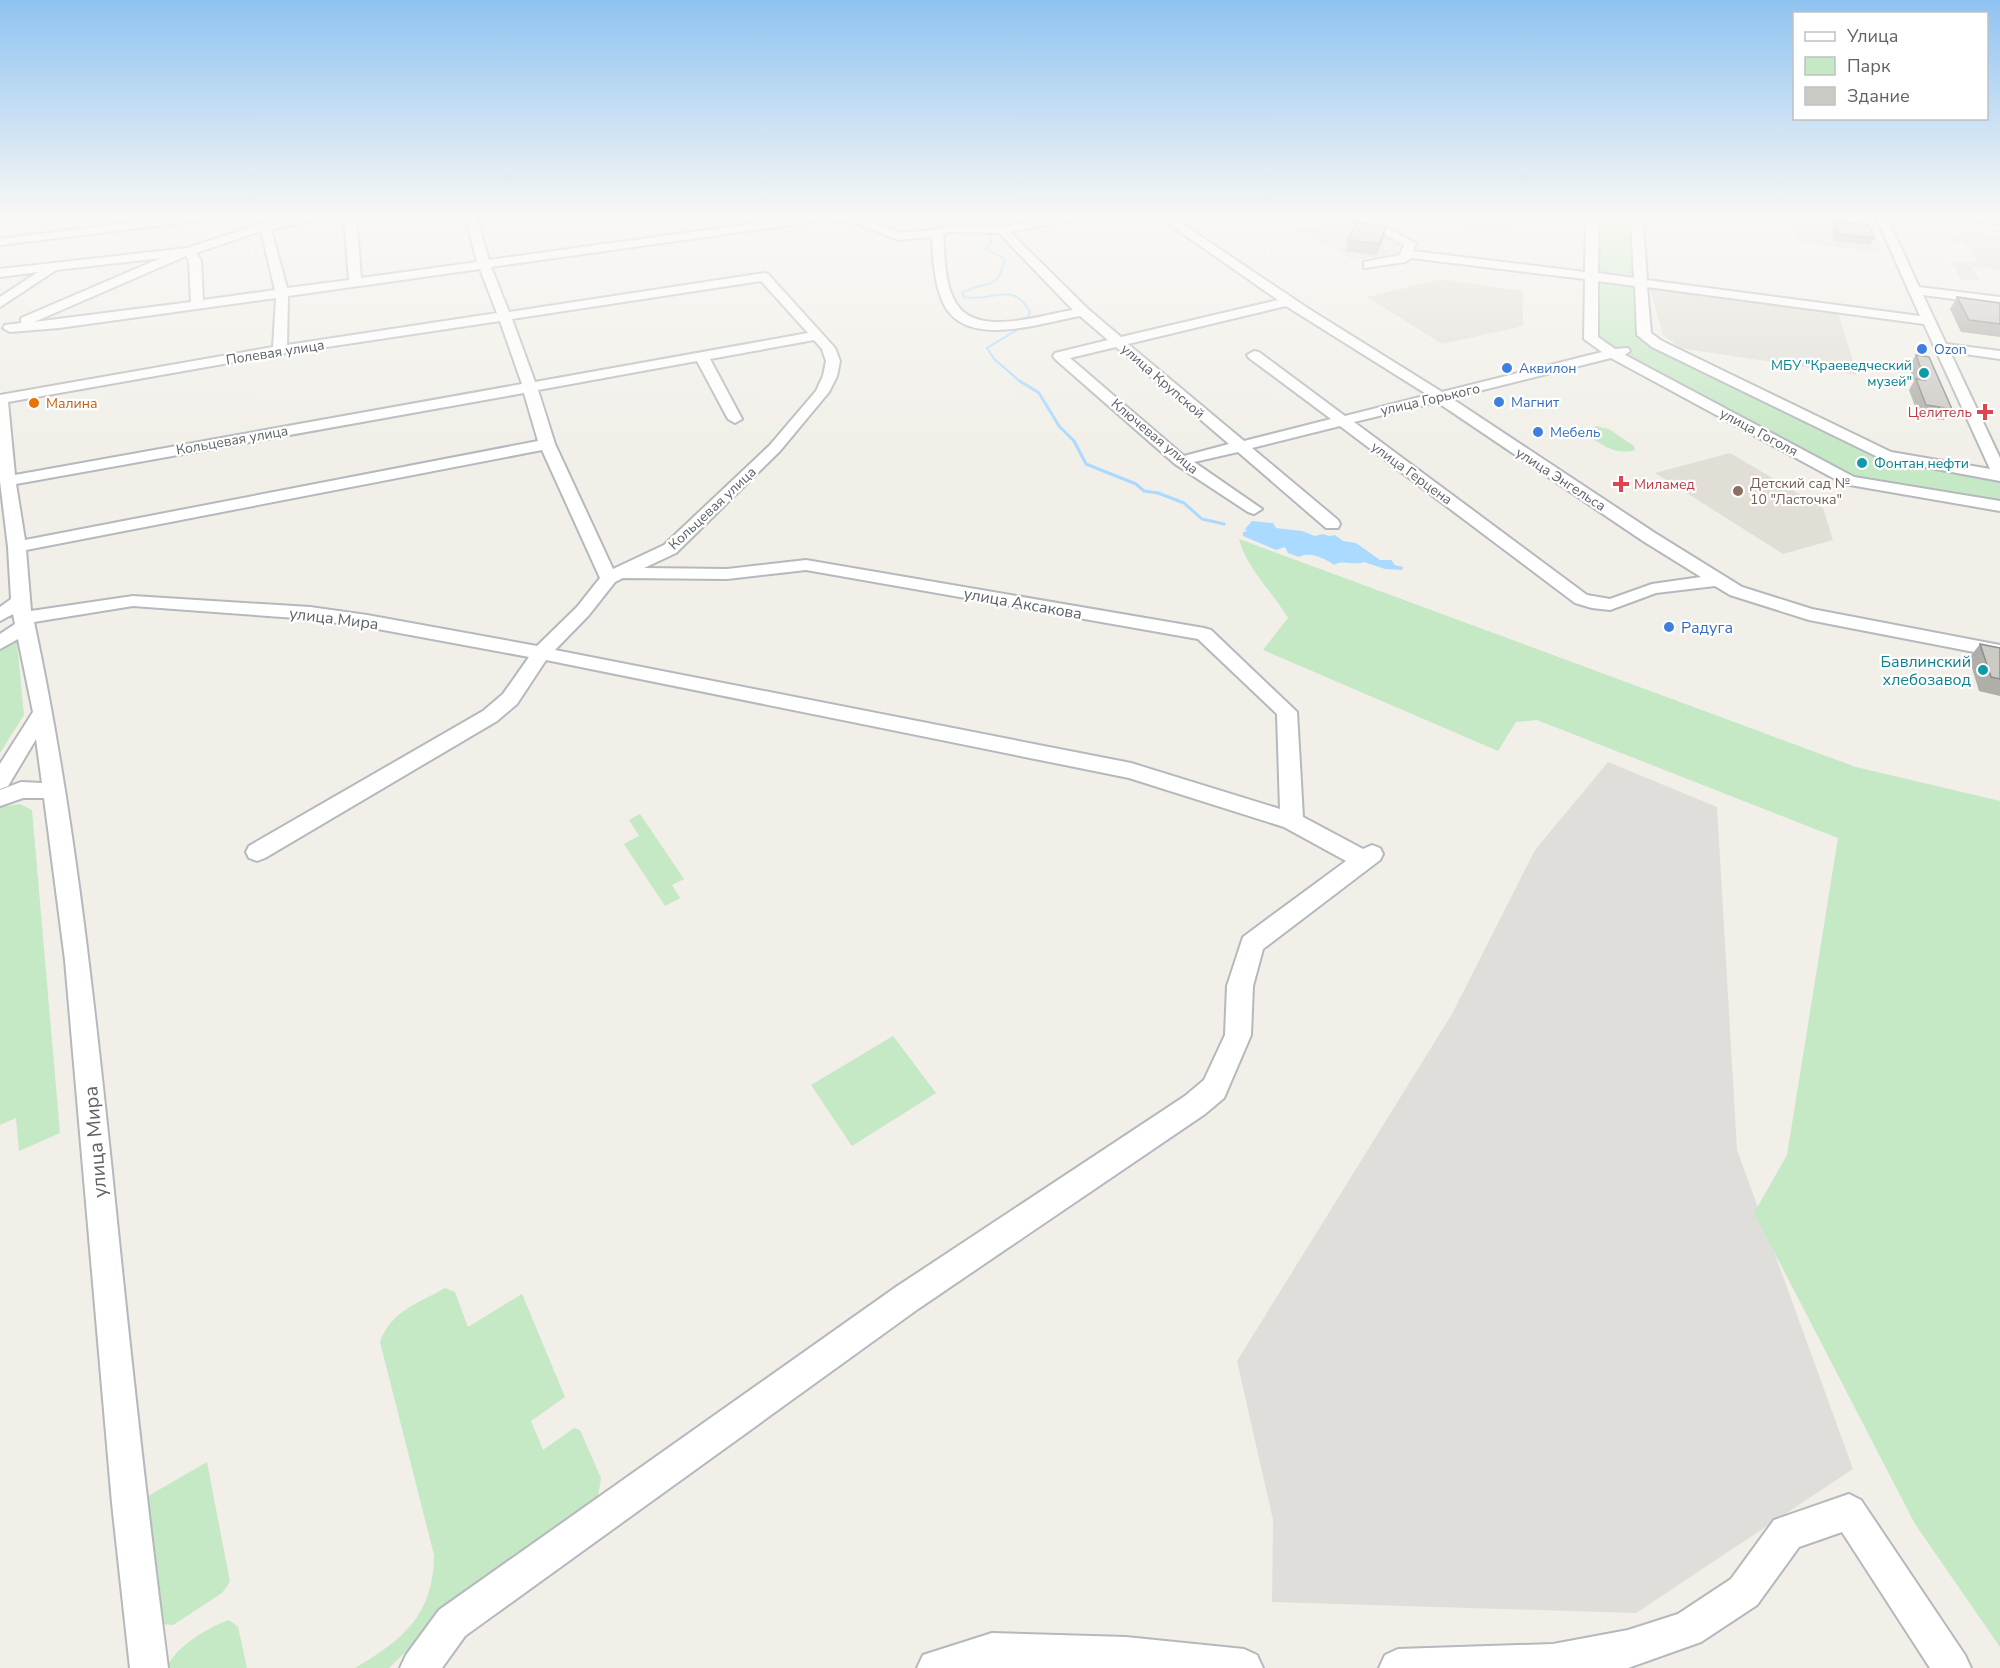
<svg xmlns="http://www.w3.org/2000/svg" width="2000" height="1668" viewBox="0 0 2000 1668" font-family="'Nunito Sans',sans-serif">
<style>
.industrial{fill:#e0deda}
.education{fill:#e1ded6}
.green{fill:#c5e8c5}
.water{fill:#aadaff}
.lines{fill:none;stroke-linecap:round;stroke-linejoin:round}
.stream-far1{stroke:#aadaff;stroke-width:2}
.stream{stroke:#aadaff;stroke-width:3}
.minor-casing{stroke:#b5b8bc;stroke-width:4}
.minor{fill:#fff;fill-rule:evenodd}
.wall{fill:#afaea9}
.shaded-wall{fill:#8f8d8a}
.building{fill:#cccac5;stroke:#8f8d8a;stroke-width:1.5}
.shop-dot{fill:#3f7fe0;stroke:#fff;stroke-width:2}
.culture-dot{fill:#0f9aa8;stroke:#fff;stroke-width:2}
.food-dot{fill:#e8710a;stroke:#fff;stroke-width:2}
.health-dot{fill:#e0444e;stroke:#fff;stroke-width:2}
.education-dot{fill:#8d6e63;stroke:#fff;stroke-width:2}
.labels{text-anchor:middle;stroke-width:4.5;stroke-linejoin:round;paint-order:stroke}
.far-shop-label{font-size:14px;fill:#366cbe;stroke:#fff;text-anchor:start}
.far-street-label{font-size:14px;fill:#5f6368;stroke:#fff}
.far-culture-label{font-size:14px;fill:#0d838f;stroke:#fff;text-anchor:end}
.far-food-label{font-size:14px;fill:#c56008;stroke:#fff;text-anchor:start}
.far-health-label{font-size:14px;fill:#be3a42;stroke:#fff;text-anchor:end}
.far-education-label{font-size:14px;fill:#785e54;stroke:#fff;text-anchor:start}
.street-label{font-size:16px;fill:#5f6368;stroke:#fff}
.shop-label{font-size:16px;fill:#366cbe;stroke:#fff;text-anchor:start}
.culture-label{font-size:16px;fill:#0d838f;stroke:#fff;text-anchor:end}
.near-street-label{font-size:20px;fill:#5f6368;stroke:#fff}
</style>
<rect width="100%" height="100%" fill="#f1efe8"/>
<path class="industrial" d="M1954,230l38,4 8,11v25l-29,-4 9,15 -19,-2 -10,-18 27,2 -13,-20 -16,-2 -3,-4 13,1z
M1608,762l109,45 20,343 116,319 -217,144 -364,-11 1,-82 -36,-159 215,-347 83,-164z"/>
<path class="education" d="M1441,215h85l3,6 -48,12z
M1351,218l48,24 -1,11 -44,7 -58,-30z
M1789,218l83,10 11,25 -87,-11z
M1440,279l83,12v35l-81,18 -75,-47z
M1650,289l188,23 19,63 -177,-27 -17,-13z
M1730,453l93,55 10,32 -50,14 -128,-81z"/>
<path class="green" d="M1665,215l-27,6 3,55 -50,-6 1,-54z
M1590,276l51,7 3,52 243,121 113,20v30l-150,-25 -259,-142z
M1596,426l13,3 25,17 1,4c-18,6 -37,-6 -50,-18z
M1239,539l617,228 144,34v846l-85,-123 -161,-311 33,-58 51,-317 -301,-118 -21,2 -18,29 -235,-101 25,-32c-16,-27 -41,-49 -49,-79z
M13,642h4l7,73 -24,38v-107z
M20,804l12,6 28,323 -41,18 -3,-33 -16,7v-318z
M640,814l44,65 -12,6 8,13 -15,8 -41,-62 15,-8 -10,-16z
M893,1036l43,57 -84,53 -41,-61z
M445,1288l10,4 13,35 54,-33 43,103 -34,24 12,29 31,-22 6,2 21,48 -4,25 -168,126 -40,39h-34c48,-28 79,-54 79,-113l-54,-213c11,-31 37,-38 65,-54z
M207,1462l23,120 -8,11 -49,32 -11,-1 -19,-125z
M229,1620l9,7 9,41h-80c7,-20 41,-41 62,-48z"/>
<path class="water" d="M1252,521l21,2 3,5 26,3 13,5 8,-2 6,2 6,-1 8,6 13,2 24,17h11l4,5 8,2 -1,3 -17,-1 -21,-7c-10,4 -21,-3 -30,3 -9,-7 -25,-14 -35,-8l-11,-4 -3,-6 -9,3 -33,-14v-4l4,-1 -2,-2z"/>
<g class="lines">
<path class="stream-far1" d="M993,226l6,-3 -4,-5 2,-3
M988,234l4,8 -6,7 19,10c-8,34 -18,20 -43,34l2,4c28,6 48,-18 66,15l-5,13 -38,23 7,11 28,24"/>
<path class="stream" d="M1020,381l19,12 20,33 15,15 12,23 50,20 8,7 14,2 26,10 18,16 22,5"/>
<defs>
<path id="minor" d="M191,215h34l-5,3 -220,27v-6z
M305,215h26l-5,3 -55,11 16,59 62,-8 -5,-65h12l5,63 116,-16 -12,-47h11l13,45 326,-45 46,3 38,15 36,-3 12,-4 55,1 61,-12h24l-5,3 -72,14 78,77 33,28 157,-37 -122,-85h13l140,94 133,83 160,-40 -18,-13 1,-60 -174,-21 -6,4 -41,6v-6l36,-7 4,-10 -56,-30h14l52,27 2,2 -3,7 172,21 1,-56 13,-1 -1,58 36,5 -3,-55 3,-4 13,-4h19l-23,8 4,57 273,36 -45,-101h11l33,72 81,10v8l-77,-10 23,49 54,7v8l-50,-7 50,106v23l-118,-22 -230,-112 -15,-12 -2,-49 -37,-5v56l17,12 13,-1 2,3 -5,4 229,122 146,24v10l-156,-27 -233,-126 -160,40 204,135 87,54 70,22 188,36v12l-191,-37 -79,-25 -15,-9 -59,7 -46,17 -18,-2 -17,-5 -235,-177 -88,22 86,72 2,4 -2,4h-12l-88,-76 -44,10 68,47 -8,5 -6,-2 -73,-48 -120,-105 -2,-3 2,-3 53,-13 -28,-24c-40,7 -118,35 -138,-16 -8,-20 -9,-42 -10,-63l-34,3 -39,-16 -33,-4 -335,47 18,45 255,-39 4,1 67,74 5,13 -3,15 -8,16 -49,59 -104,102 -32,15 83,1 79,-9 398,68 7,2 86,82 6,105 60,32 9,-4 8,3 3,6 -3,6 -117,89 -10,37 -2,49 -27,63 -19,16 -287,195 -453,327 -23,32h-42l6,-13 33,-45 457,-323 289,-191 19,-16 21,-45 2,-49 16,-49 103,-76 -62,-34 -155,-49 -583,-118 -29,44 -20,17 -232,137 -8,3 -8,-3 -3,-6 3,-6 234,-135 20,-17 26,-37 -162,-30 -57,-8 -177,-13 -99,16c38,178 58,359 77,540 17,169 35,338 57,506h-38l-18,-165 -47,-543 -21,-162h-21l-23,8v-16l21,-8 21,1 -6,-44 -28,47 -8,3v-25l33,-52 -15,-73 -18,10v-15l15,-10 -2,-10 -13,7v-14l11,-8 -3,-52 -8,-66v-86l273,-48 3,-49 -217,30 -49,4 -7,-4 2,-3 16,-2v-5l140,-60 -105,12 -56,37v-10l38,-25 -38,5v-8l187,-21 74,-24zM261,231l14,59 -72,10 -2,-39 -5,-8zM948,232l51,1 74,77c-33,5 -96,28 -117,-7 -12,-19 -11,-47 -13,-68zM186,256l3,5 2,41 -157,20zM480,269l17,44 -210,32 1,-49zM761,281l47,52 -273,49 -23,-63zM1647,287l277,37 66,145 -99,-17 -229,-111 -11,-8zM1286,306l142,89 -83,21 -86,-64 -5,-1 -7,4 2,3 82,61 -87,22 -116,-97zM500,321l22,63 -507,91 -7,-73 272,-48zM814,340l8,9 4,12 -3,15 -7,15 -46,54 -106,100 -51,24 -58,-125 -17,-54 159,-29 31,58 7,4 7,-4 -32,-60zM1116,347l113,97 -45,12 -114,-98zM524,393l14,48 -513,99 -9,-56zM1437,402l206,139 58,36 -49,7 -42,15 -23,-4 -233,-173zM542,450l58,128 -23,29 -40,39 -170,-31 -57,-8 -177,-11 -102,15 -5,-61zM806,570l392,69 79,75 3,95 -149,-46 -576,-113 34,-35 26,-33 8,-4 104,1z
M1940,215l60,3v6l-55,-6z
M1849,1494l12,6 104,155 6,13h-41l-88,-136 -43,15 -42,58 -56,37 -73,26h-249l6,-13 13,-6 155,-5 75,-14 50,-16 53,-35 43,-59z
M992,1633l134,4 118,12 13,6 6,13h-346l6,-13z"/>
</defs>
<use href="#minor" class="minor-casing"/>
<use href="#minor" class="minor"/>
</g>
<path class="wall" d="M1835,221l39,17 -4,7 -35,-4 -4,-12z
M1384,237l-8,18 -30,-4 2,-11z
M1957,297l43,6v34l-39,-5 -11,-23z
M1916,355l36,54 -8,11 -25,-3 -10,-27 5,-9 -5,-15z
M1980,644l20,4v48l-21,-5 -10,-33z"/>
<path class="shaded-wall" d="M1386,226l-2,11 -8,18 3,-11z"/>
<path class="building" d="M1835,221l34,4 5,13 -35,-4z
M1357,222l29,4 -7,18 -31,-4z
M1957,297l43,6v21l-31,-4z
M1916,355l13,2 23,52 -26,-4 -10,-26 9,1z
M1980,644l20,4v31l-9,-2z"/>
<linearGradient id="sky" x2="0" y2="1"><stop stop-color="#8fc3f1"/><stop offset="0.48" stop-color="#f9f8f5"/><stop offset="1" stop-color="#f9f8f5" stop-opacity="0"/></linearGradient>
<rect width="2000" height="449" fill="url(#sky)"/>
<g class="shop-dot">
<circle cx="1922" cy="349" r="6"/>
<circle cx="1507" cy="368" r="6"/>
<circle cx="1499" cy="402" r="6"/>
<circle cx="1538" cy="432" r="6"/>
<circle cx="1669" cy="627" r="6"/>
</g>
<g class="culture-dot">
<circle cx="1924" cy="373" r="6"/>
<circle cx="1862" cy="463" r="6"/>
<circle cx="1983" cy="670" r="6"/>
</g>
<circle class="food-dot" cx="34" cy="403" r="6"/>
<g class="health-dot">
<path d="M1982 403h6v6h6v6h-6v6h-6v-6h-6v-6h6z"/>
<path d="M1618 475h6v6h6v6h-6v6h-6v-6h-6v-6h6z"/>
</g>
<circle class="education-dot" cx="1738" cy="491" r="6"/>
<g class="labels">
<g class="far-shop-label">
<text x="1934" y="354">Ozon</text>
<text x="1519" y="373">Аквилон</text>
<text x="1511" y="407">Магнит</text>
<text x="1550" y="437">Мебель</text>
</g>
<g class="far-street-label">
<text transform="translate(275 352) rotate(-9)" y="5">Полевая улица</text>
<text transform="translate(1163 381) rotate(41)" y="5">улица Крупской</text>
<text transform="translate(1430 399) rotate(-13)" y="5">улица Горького</text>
<text transform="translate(1759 432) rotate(28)" y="5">улица Гоголя</text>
<text transform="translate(1155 436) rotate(40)" y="5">Ключевая улица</text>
<text transform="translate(232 440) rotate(-10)" y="5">Кольцевая улица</text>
<text transform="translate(1412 473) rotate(36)" y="5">улица Герцена</text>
<text transform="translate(1561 479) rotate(33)" y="5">улица Энгельса</text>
<text transform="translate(712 508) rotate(-43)" y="5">Кольцевая улица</text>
</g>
<g class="far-culture-label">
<text x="1912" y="370">МБУ "Краеведческий<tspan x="1912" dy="16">музей"</tspan></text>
<text x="1874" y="468" text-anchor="start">Фонтан нефти</text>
</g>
<g class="far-food-label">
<text x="46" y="408">Малина</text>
</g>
<g class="far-health-label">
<text x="1972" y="417">Целитель</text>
<text x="1634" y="489" text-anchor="start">Миламед</text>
</g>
<g class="far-education-label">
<text x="1750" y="488">Детский сад №<tspan x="1750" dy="16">10 "Ласточка"</tspan></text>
</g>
<g class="street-label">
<text transform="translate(1023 603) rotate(10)" y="6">улица Аксакова</text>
<text transform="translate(334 618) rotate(7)" y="6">улица Мира</text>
</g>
<g class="shop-label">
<text x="1681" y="633">Радуга</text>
</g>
<g class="culture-label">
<text x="1971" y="667">Бавлинский<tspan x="1971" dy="18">хлебозавод</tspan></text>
</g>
<g class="near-street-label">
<text transform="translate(95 1142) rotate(-95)" y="7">улица Мира</text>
</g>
</g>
<rect x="1793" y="12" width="195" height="108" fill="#ffffff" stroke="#bfc1c3" stroke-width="1.5"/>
<rect x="1805" y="32" width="30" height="9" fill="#ffffff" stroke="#bfc1c3" stroke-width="1.5"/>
<text x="1847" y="42" font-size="18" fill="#5f6368">Улица</text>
<rect x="1805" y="57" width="30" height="18" fill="#c5e8c5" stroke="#bfc1c3" stroke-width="1.5"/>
<text x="1847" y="72" font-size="18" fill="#5f6368">Парк</text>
<rect x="1805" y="87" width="30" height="18" fill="#cccac5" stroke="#bfc1c3" stroke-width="1.5"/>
<text x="1847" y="102" font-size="18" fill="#5f6368">Здание</text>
</svg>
